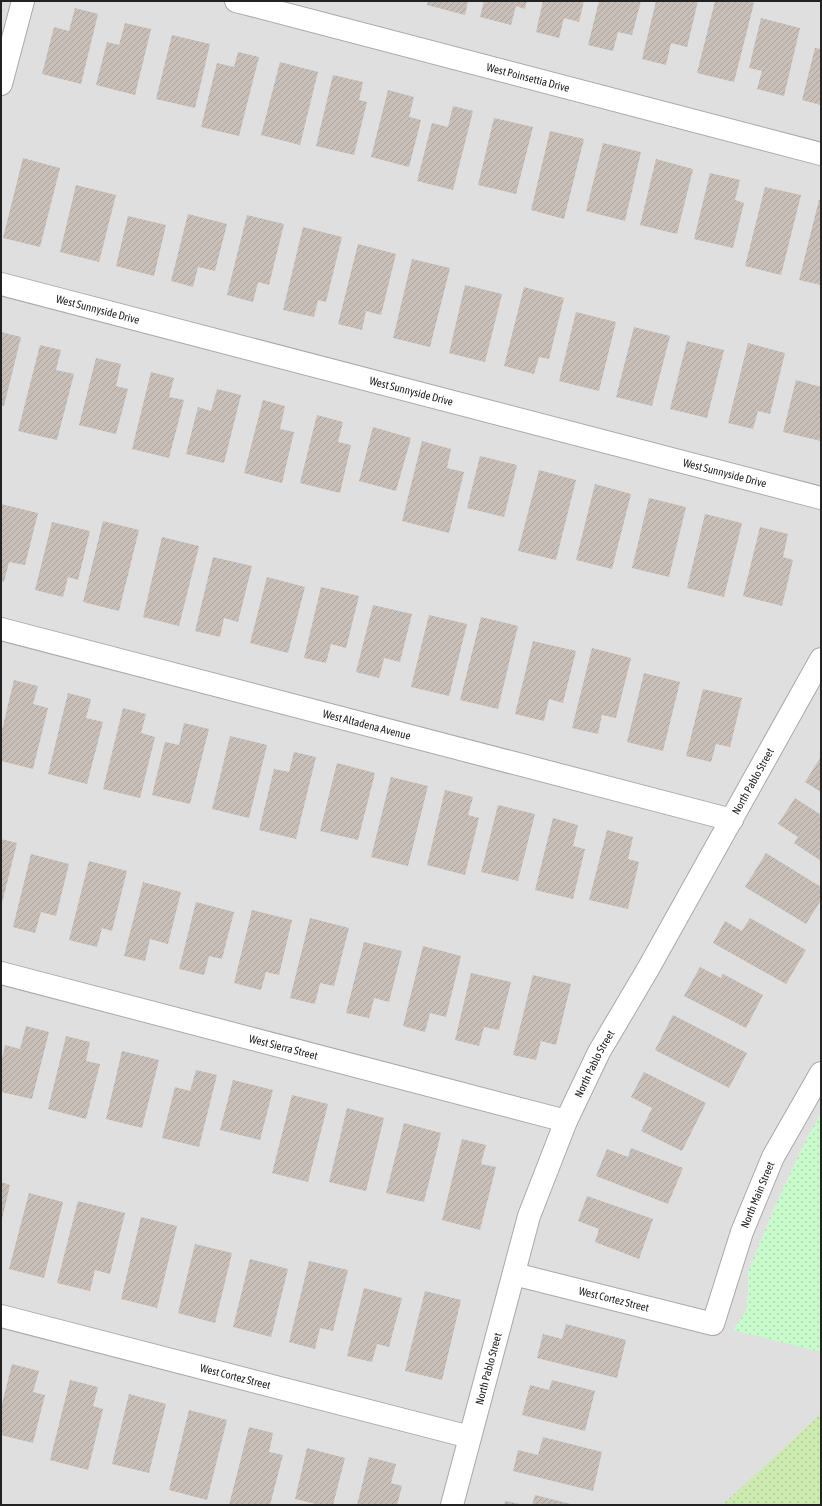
<svg xmlns="http://www.w3.org/2000/svg" width="822" height="1506" viewBox="0 0 822 1506" font-family="'Asap Condensed',sans-serif">
<style>
.residential{fill:#e0dfdf}
.grass{fill:url(#grass-dots)}
.park{fill:url(#park-dots)}
.building{fill:url(#building-hatch)}
.lines{fill:none;stroke-linecap:round;stroke-linejoin:round}
.street-casing{stroke:#a9a9a9;stroke-width:24}
.street{stroke:#fff;stroke-width:22}
.labels{text-anchor:middle;stroke-width:3;stroke-linejoin:round;paint-order:stroke}
.street-label{font-size:11px;fill:#222;stroke:#fff}
</style>
<defs>
<pattern id="grass-dots" width="8" height="8" patternUnits="userSpaceOnUse"><rect width="8" height="8" fill="#cdebb0"/><path d="M2 2h.1M6 6h.1" fill="none" stroke="#b0c997" stroke-width="1.8" stroke-linecap="round"/></pattern>
<pattern id="park-dots" width="8" height="8" patternUnits="userSpaceOnUse"><rect width="8" height="8" fill="#c8facc"/><path d="M2 2h.1M6 6h.1" fill="none" stroke="#acd6af" stroke-width="1.8" stroke-linecap="round"/></pattern>
<pattern id="building-hatch" width="6" height="6" patternUnits="userSpaceOnUse"><rect width="6" height="6" fill="#c7bfb8"/><path d="M-1 1l2-2M0 6l6-6M5 7l2-2" fill="none" stroke="#aba49e"/></pattern>
</defs>
<rect width="100%" height="100%" fill="#f2efe9"/>
<path class="residential" d="M1,1h820v1412l-99,92h-721z"/>
<path class="grass" d="M821,1413v92h-99z"/>
<path class="park" d="M821,1112v240l-88,-22 13,-20 2,-17v-22l25,-61 32,-69z"/>
<path class="building" d="M428,1h40l-3,14 -38,-10z
M484,1h43l-2,8 -9,-3 -5,19 -31,-8z
M543,1h41l-5,21 -15,-4 -5,20 -23,-6z
M599,1h42l-9,34 -14,-3 -5,19 -25,-6z
M656,1h42l-11,46 -16,-4 -5,22 -24,-6z
M715,1h32l7,2 -20,79 -37,-9z
M75,8l23,6 -17,70 -39,-10 12,-47 15,4z
M761,18l39,10 -16,68 -27,-7 5,-18 -13,-3z
M125,23l26,6 -16,66 -39,-10 11,-43 12,3z
M172,35l38,9 -15,64 -39,-9z
M815,48l6,1v56l-19,-5z
M238,52l21,5 -20,79 -38,-9 16,-64 17,4z
M280,62l38,10 -18,73 -39,-10z
M333,75l30,7 -4,18 8,2 -13,53 -38,-9z
M388,90l26,7 -5,20 12,3 -12,47 -38,-10z
M453,106l20,5 -20,79 -36,-9 15,-58 16,4z
M494,118l39,9 -17,67 -38,-9z
M550,131l34,8 -20,80 -33,-9z
M603,143l38,9 -16,69 -39,-10z
M23,158l37,10 -20,79 -37,-9z
M656,159l37,10 -16,65 -37,-9z
M710,173l30,7 -5,20 9,3 -11,45 -39,-9z
M76,185l40,10 -17,67 -39,-10z
M765,187l36,8 -20,80 -36,-9z
M819,200h2v85l-22,-5z
M188,214l39,10 -12,47 -17,-4 -5,20 -22,-6z
M247,215l37,9 -15,61 -11,-3 -5,20 -26,-7z
M128,216l38,9 -12,51 -38,-10z
M303,227l39,10 -16,65 -8,-2 -4,17 -31,-7z
M358,244l38,10 -15,61 -15,-4 -4,19 -24,-6z
M412,259l38,9 -20,79 -37,-9z
M465,285l37,9 -17,68 -36,-9z
M524,287l40,11 -15,61 -10,-2 -5,17 -30,-8z
M576,312l40,10 -17,69 -40,-10z
M634,327l36,9 -18,70 -36,-9z
M1,332l20,5 -17,69 -3,-1z
M687,341l37,9 -17,68 -37,-9z
M748,343l37,10 -15,61 -12,-3 -5,18 -25,-6z
M40,345l21,5 -5,20 18,4 -17,66 -39,-9z
M96,358l25,6 -5,22 12,3 -12,45 -37,-9z
M151,372l23,6 -5,19 15,3 -15,58 -37,-9z
M796,380l25,7v54l-38,-9z
M217,389l24,6 -17,68 -38,-9 12,-47 13,4z
M263,400l22,6 -5,23 14,3 -12,51 -38,-10z
M317,415l26,7 -5,20 13,3 -11,48 -40,-10z
M373,427l38,11 -15,53 -37,-10z
M422,441l29,8 -4,19 17,4 -15,61 -47,-12z
M480,456l37,9 -13,52 -37,-9z
M539,470l37,10 -20,80 -38,-9z
M595,484l36,10 -19,75 -36,-9z
M649,498l37,9 -17,70 -37,-9z
M1,504l37,9 -13,52 -16,-3 -5,20 -3,-1z
M705,514l37,9 -18,74 -37,-9z
M103,521l36,9 -20,81 -36,-9z
M52,522l38,9 -12,49 -10,-3 -5,20 -28,-7z
M760,527l28,7 -5,23 10,3 -11,46 -39,-10z
M162,537l37,9 -20,80 -36,-9z
M213,557l39,9 -14,56 -14,-4 -4,19 -25,-6z
M267,577l38,10 -17,66 -38,-10z
M321,587l38,9 -13,52 -15,-4 -5,19 -22,-5z
M373,605l39,9 -12,48 -16,-4 -5,20 -23,-6z
M429,615l38,9 -18,72 -38,-9z
M481,617l37,9 -20,83 -38,-9z
M533,641l43,10 -13,52 -14,-4 -5,22 -29,-7z
M592,648l39,10 -15,60 -14,-3 -4,19 -26,-6z
M644,673l36,9 -17,69 -36,-9z
M14,680l24,6 -5,18 15,4 -15,61 -32,-8v-27z
M703,689l39,9 -12,49 -14,-3 -5,18 -25,-6z
M68,693l23,6 -5,19 17,4 -16,62 -39,-10z
M123,708l23,6 -5,19 14,4 -15,61 -37,-9z
M184,723l25,6 -19,75 -38,-9 13,-53 14,3z
M230,736l37,9 -18,73 -37,-9z
M294,752l22,5 -20,82 -37,-9 15,-61 15,3z
M820,758h1v34l-16,-10z
M337,763l38,10 -17,67 -38,-9z
M391,777l37,9 -20,80 -37,-9z
M445,790l28,7 -5,18 11,3 -14,57 -38,-10z
M795,798l26,17v46l-27,-18 4,-6 -20,-13z
M498,805l37,9 -17,67 -37,-9z
M553,818l25,7 -5,21 12,3 -12,50 -38,-9z
M607,830l26,7 -5,22 11,3 -11,47 -39,-9z
M1,839l16,4 -15,60h-1z
M766,853l55,34v13l-15,24 -61,-37z
M31,854l38,10 -13,52 -15,-4 -6,21 -22,-6z
M89,861l38,10 -15,60 -10,-3 -5,19 -28,-7z
M143,882l38,10 -13,52 -18,-5 -5,22 -21,-5z
M196,902l38,10 -12,47 -13,-3 -5,19 -25,-6z
M252,910l40,10 -13,55 -13,-3 -5,18 -27,-7z
M310,918l39,10 -15,58 -14,-3 -5,21 -25,-6z
M750,918l56,32 -20,34 -73,-41 12,-22 17,10z
M364,942l38,9 -13,51 -15,-4 -5,20 -23,-5z
M423,946l38,10 -15,61 -16,-4 -5,19 -22,-6z
M700,967l21,11 2,-4 40,21 -17,33 -62,-32z
M471,973l40,9 -12,48 -15,-3 -5,19 -24,-6z
M533,975l38,9 -15,61 -15,-4 -5,19 -23,-5z
M673,1015l74,38 -18,35 -74,-38z
M26,1026l23,6 -17,67 -31,-7v-29l4,-18 15,4z
M66,1036l24,6 -4,19 14,3 -14,55 -38,-10z
M122,1051l37,9 -17,68 -36,-9z
M196,1070l21,5 -18,72 -37,-9 13,-51 15,4z
M644,1072l62,31 -24,48 -41,-20 11,-23 -21,-11z
M233,1080l40,10 -13,50 -40,-10z
M292,1095l36,9 -20,78 -36,-9z
M347,1108l37,10 -18,73 -37,-9z
M404,1123l37,10 -17,69 -38,-9z
M462,1139l24,6 -5,19 15,3 -16,63 -38,-10z
M631,1148l52,20 -15,36 -72,-28 11,-27 21,8z
M1,1182l9,3 -8,34h-1z
M29,1193l34,9 -19,76 -35,-9z
M587,1196l66,23 -14,40 -44,-17 4,-13 -21,-8z
M78,1201l47,12 -15,61 -15,-4 -5,21 -33,-8z
M141,1217l36,9 -20,82 -36,-9z
M195,1244l37,9 -17,70 -37,-10z
M250,1259l38,10 -17,68 -38,-10z
M309,1261l39,9 -15,61 -13,-3 -5,21 -26,-7z
M364,1288l38,10 -13,49 -12,-3 -5,18 -25,-6z
M425,1291l36,9 -19,80 -37,-9z
M566,1324l60,16 -9,38 -80,-20 6,-24 19,5z
M12,1364l27,7 -6,21 12,3 -12,48 -32,-8v-27z
M70,1380l28,7 -5,19 10,3 -15,61 -38,-10z
M552,1380l43,11 -10,40 -63,-16 8,-30 19,5z
M129,1394l37,10 -17,69 -37,-9z
M189,1410l38,10 -20,80 -38,-10z
M249,1427l24,6 -4,19 14,3 -13,50h-41z
M543,1437l59,15 -9,39 -80,-20 5,-21 20,5z
M307,1448l38,10 -12,47h-13l-25,-6z
M369,1457l27,7 -5,19 11,3 -5,19h-40z
M535,1495l36,9v1h-39z
M505,1501l15,3v1h-16z"/>
<g class="lines">
<defs>
<g id="street">
<path id="s1" d="M236,1l585,153"/>
<path d="M1,84l22,-83"/>
<path id="s2" d="M1,284l820,214"/>
<path id="s3" d="M1,629l731,191"/>
<path id="s4" d="M1,973l565,148"/>
<path id="s5" d="M514,1274l199,50 29,-92 31,-75 48,-84"/>
<path id="s6" d="M1,1316l469,121"/>
<path id="s7" d="M452,1505l77,-289 37,-95 33,-69 49,-83 173,-310"/>
</g>
</defs>
<use href="#street" class="street-casing"/>
<use href="#street" class="street"/>
</g>
<g class="labels">
<g class="street-label">
<text dy="4" stroke="none"><textPath href="#s1" startOffset="302">West Poinsettia Drive</textPath></text>
<text dy="4" stroke="none"><textPath href="#s2" startOffset="100">West Sunnyside Drive</textPath></text>
<text dy="4" stroke="none"><textPath href="#s2" startOffset="424">West Sunnyside Drive</textPath></text>
<text dy="4" stroke="none"><textPath href="#s2" startOffset="748">West Sunnyside Drive</textPath></text>
<text dy="4" stroke="none"><textPath href="#s3" startOffset="378">West Altadena Avenue</textPath></text>
<text dy="4" stroke="none"><textPath href="#s7" startOffset="789">North Pablo Street</textPath></text>
<text dy="4" stroke="none"><textPath href="#s4" startOffset="292">West Sierra Street</textPath></text>
<text dy="4" stroke="none"><textPath href="#s7" startOffset="465">North Pablo Street</textPath></text>
<text dy="4" stroke="none"><textPath href="#s5" startOffset="342">North Main Street</textPath></text>
<text dy="4" stroke="none"><textPath href="#s5" startOffset="103">West Cortez Street</textPath></text>
<text dy="4" stroke="none"><textPath href="#s7" startOffset="141">North Pablo Street</textPath></text>
<text dy="4" stroke="none"><textPath href="#s6" startOffset="242">West Cortez Street</textPath></text>
</g>
</g>
<rect width="822" height="1506" fill="none" stroke="#222222" stroke-width="4"/>
</svg>
